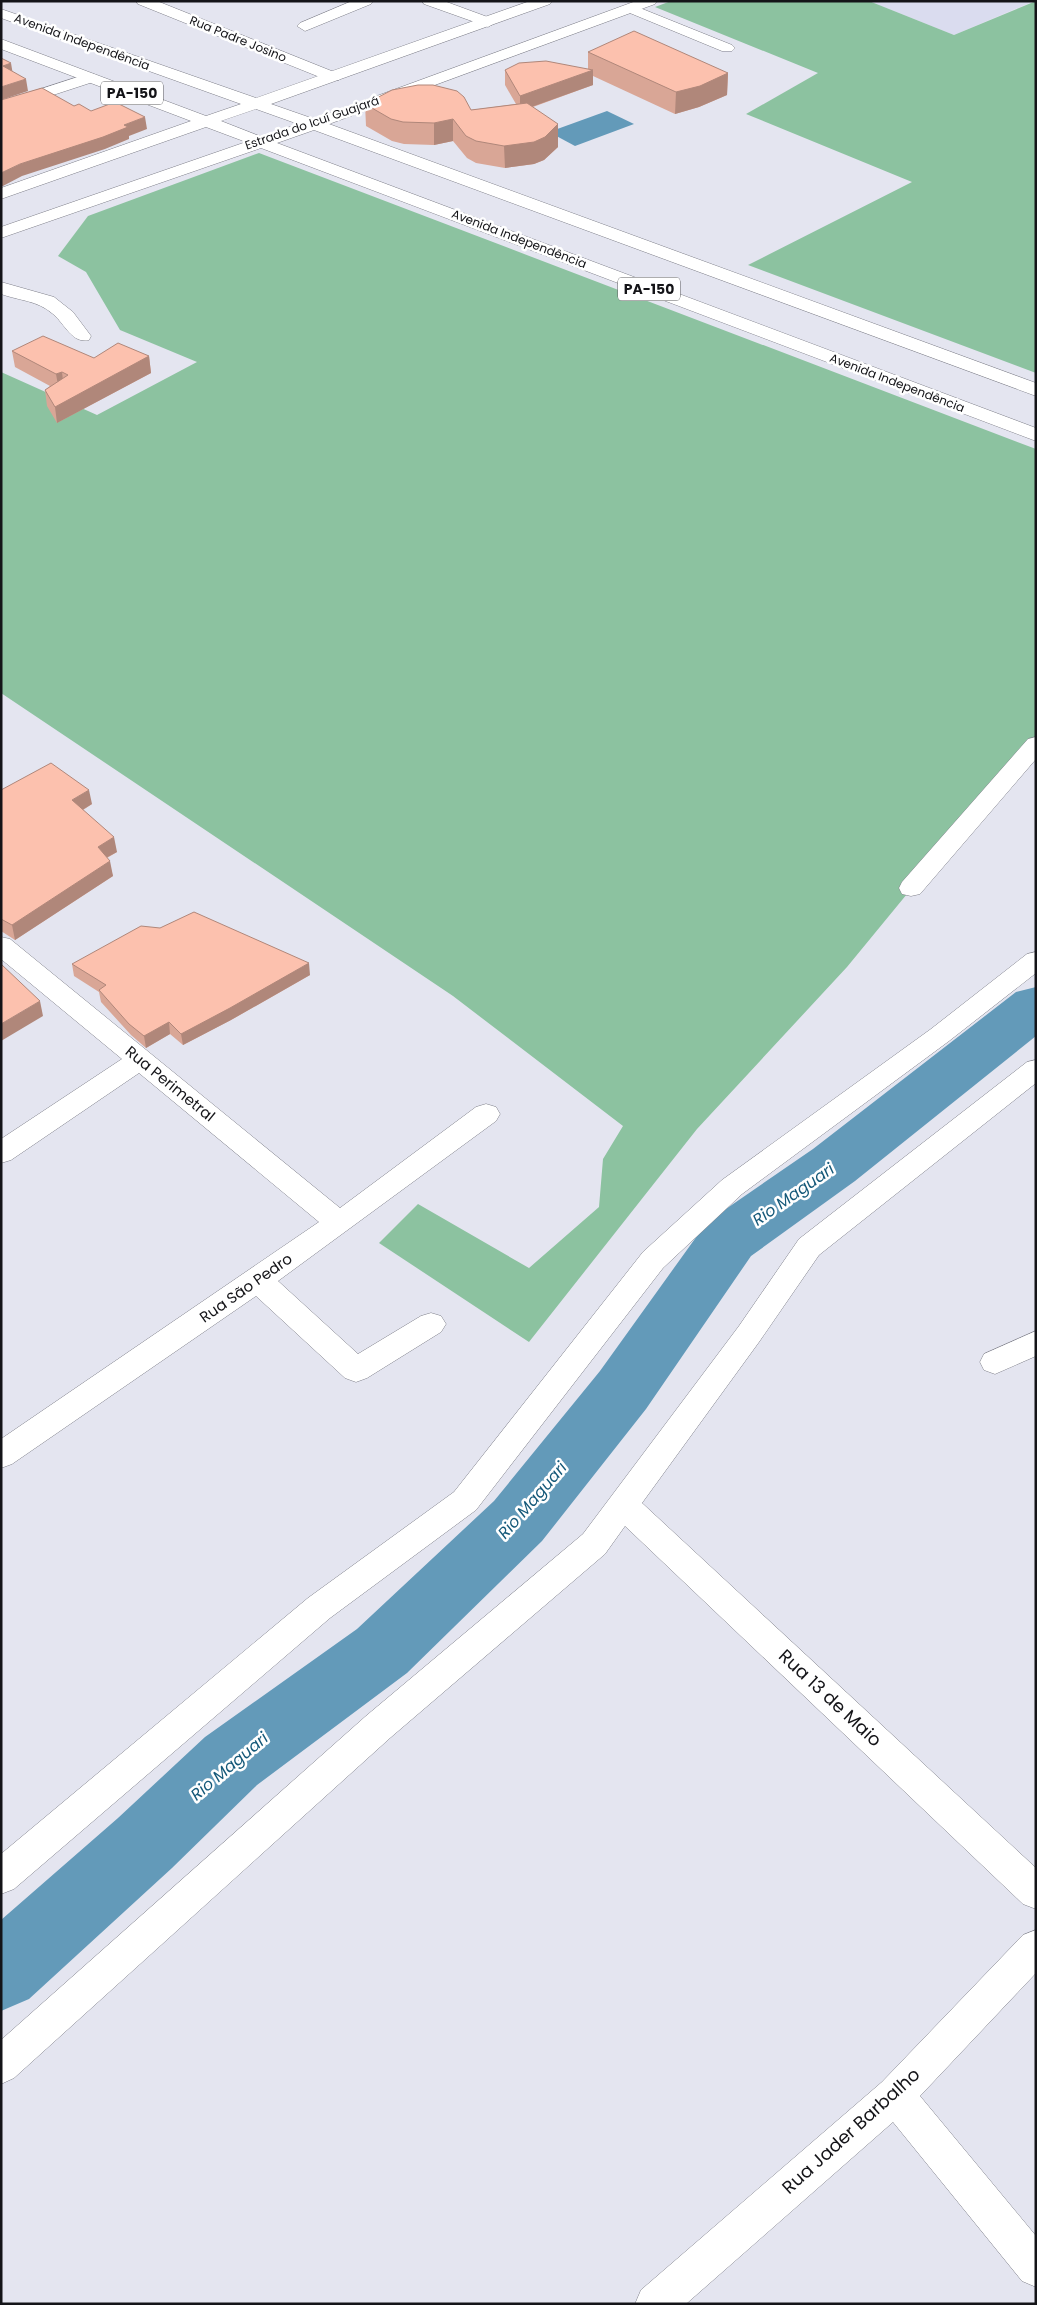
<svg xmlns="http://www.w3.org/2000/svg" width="1037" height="2305" viewBox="0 0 1037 2305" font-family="Poppins,sans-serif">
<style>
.built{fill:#dadcef}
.forest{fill:#8cc2a0}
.water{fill:#639ab9}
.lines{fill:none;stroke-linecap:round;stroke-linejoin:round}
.river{fill:#639ab9;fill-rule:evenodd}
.minor-casing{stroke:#7e7f89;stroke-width:1}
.major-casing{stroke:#7e7f89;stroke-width:1}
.minor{fill:#fff;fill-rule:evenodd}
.major{fill:#fff;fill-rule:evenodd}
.wall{fill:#d9a696}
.shaded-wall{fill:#b0877a}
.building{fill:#fcc1ae;stroke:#b0877a}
.labels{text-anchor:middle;stroke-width:5;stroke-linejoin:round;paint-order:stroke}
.far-street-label{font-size:12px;fill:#141418;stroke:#fff}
.shield{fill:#fff;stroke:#5a5a5d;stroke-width:1}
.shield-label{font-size:14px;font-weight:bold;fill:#141418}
.street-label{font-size:15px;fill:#141418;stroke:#fff}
.water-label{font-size:16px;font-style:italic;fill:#155979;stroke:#fff}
.near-street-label{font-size:18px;fill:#141418;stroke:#fff}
</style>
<rect width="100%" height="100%" fill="#e4e5f0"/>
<path class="built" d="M869,1h165l-80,34z"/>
<path class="forest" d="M671,1h198l85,34 82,-34v372l-288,-108 164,-83 -166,-68 72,-41 -163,-66z
M259,153l777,296v288l-189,230 -150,162 -168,213 -150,-99 39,-39 111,64 70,-61 4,-48 20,-33 -170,-130 -452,-303v-321l96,43 100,-53 -77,-32 -34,-58 -28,-16 30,-40z"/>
<path class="water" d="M607,111l27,13 -59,22 -26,-14z"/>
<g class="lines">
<path class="river" d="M1036,987v49l-181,145 -104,75 -105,153 -104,132 -135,132 -150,112 -85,83 -143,131 -28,12v-91l117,-102 87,-81 152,-108 137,-128 106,-130 107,-149 106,-73 203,-157z"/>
<defs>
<path id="minor" d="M136,1h21l182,73 2,3 -2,3h-12l-189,-76z
M352,1h21l-2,3 -61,25 -5,2 -8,-5 3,-3z
M422,1h22l49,18 3,3 -8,5 -5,-2 -59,-21z
M630,4l102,41 3,3 -3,3h-10l-97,-40 -2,-3z
M90,73l6,2 2,3 -2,3 -95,31v-10z
M1,282l53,15 19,15 18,24 -2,4c-17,4 -24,-16 -36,-26 -16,-14 -33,-13 -52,-20z
M1036,737v22l-116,135 -9,2 -9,-2 -3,-6 3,-6 126,-143z
M1,937l9,2 330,269 136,-101 10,-3 10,3 4,7 -4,7 -218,160 80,73 63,-38 10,-3 10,3 5,8 -5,8 -74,46 -11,4 -11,-4 -89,-82 -244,168 -11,4v-29l318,-217 -180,-149 -128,87 -10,3v-24l121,-80 -121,-100z
M1036,952v21l-87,68 -207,153 -79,74 -187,242 -146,108 -316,271 -13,5v-40l307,-256 146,-106 189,-240 79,-72 209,-151 96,-75z
M1036,1060v23l-217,172 -60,87 -117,161 394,365v41l-13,-5 -398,-378 -20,28 -215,184 -376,340 -13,6v-44l365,-324 217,-182 156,-208 60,-87 228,-177z
M1036,1331v25l-41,18 -11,-4 -4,-8 4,-8z
M1036,1930v43l-116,123 116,140v51l-14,-6 -129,-159 -207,182h-51l6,-14 241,-208 141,-147z"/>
<path id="major" d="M530,1h22l-2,3 -279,100 43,15 322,-118h21l-2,3 -326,120 707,259v13l-722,-266 -37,13 759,285v13l-775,-293 -260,90v-11l245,-85 -40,-15 -205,72v-11l190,-67 -190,-72v-10l205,77 35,-12 -240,-86v-9l255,89zM256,109l42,15 -36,13 -41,-16z"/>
</defs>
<use href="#minor" class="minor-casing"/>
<use href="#major" class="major-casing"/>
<use href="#minor" class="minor"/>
<use href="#major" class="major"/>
</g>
<path class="wall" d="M588,52l140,21 -1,22 -28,12 -24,7 -82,-38v9l-60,22 25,40 -14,13 -10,4 -29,4 -29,-5 -9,-5 -14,-17 -19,4 -30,-1 -12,-3 -26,-15 -1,-22 106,6 45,-6 -11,-19v-15l83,-1z
M12,351l82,7 55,-2 2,17 -94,50 -10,-17 -2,-16 5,-4 -35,-19z
M1,790l91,14 -9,6 34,42 -10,6 6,18 -98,64 -14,-9z
M72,964l238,11 -79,45 -48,25 -13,-11 -24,14 -15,-13 -30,-33 -2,-10 -25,-16z"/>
<path class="shaded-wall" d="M11,63l2,12 -10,-9z
M593,70v15l-73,26v-15z
M728,73l-1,22 -28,12 -24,7 1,-22z
M26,79l2,12 -27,9v-13z
M145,117l2,12 -18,7v3l-24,10 -83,27 -21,11v-14l19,-9z
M453,119v22l-19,4v-22z
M558,124v23l-14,13 -10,4 -29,4 -1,-22z
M149,356l2,17 -94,50 -2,-16z
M62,372l2,17 -5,2 -3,-17z
M89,790l3,14 -18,11 -2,-15z
M114,837l3,15 -17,9 -2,-14z
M110,861l3,15 -98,64 -3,-15z
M309,963l1,12 -79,45 -48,25 -2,-11z
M40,1001l3,15 -42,25v-17z
M169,1022l1,12 -24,14 -2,-12z"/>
<path class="building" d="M634,31l94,42 -28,13 -24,6 -88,-40z
M1,58l10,5 -8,3 23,13 -25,8z
M546,61l47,9 -73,26 -15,-26 14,-7z
M418,85h15l24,6 7,6 7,13 56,-7 31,21 -13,13 -11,5 -30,4 -28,-5 -10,-5 -13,-17 -19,4 -31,-1 -12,-3 -26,-15 27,-14z
M42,88l32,18 5,-2 12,7 24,-9 30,15 -21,8 4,2 -25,10 -83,27 -19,9v-73z
M43,336l51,22 24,-15 31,13 -94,51 -10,-17 23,-15 -6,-3 -6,2 -44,-23z
M51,763l38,27 -17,10 42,37 -16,10 12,14 -98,64 -11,-6v-129z
M194,912l115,51 -79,45 -49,26 -12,-12 -25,14 -15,-12 -30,-34 7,-5 -34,-21 69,-38 19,2z
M1,964l39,37 -39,23z"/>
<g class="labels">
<g class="far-street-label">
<text transform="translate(238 39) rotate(22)" y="4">Rua Padre Josino</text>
<text transform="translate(82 42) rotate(20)" y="4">Avenida Independência</text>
<text transform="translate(312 123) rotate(-19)" y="4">Estrada do Icuí Guajará</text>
<text transform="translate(519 239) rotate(21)" y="4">Avenida Independência</text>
<text transform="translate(897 383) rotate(21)" y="4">Avenida Independência</text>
</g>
<g class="shield">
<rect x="101" y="81.5" width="62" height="23" rx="4"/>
<rect x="618" y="277.5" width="62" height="23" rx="4"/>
</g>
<g class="shield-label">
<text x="132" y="98">PA-150</text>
<text x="649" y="294">PA-150</text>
</g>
<g class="street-label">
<text transform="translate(170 1084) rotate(39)" y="5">Rua Perimetral</text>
<text transform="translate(246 1288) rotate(-35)" y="5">Rua São Pedro</text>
</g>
<g class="water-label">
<text transform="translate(793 1194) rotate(-35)" y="6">Rio Maguari</text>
<text transform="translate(532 1500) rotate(-49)" y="6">Rio Maguari</text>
<text transform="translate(229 1766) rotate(-40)" y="6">Rio Maguari</text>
</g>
<g class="near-street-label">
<text transform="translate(830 1698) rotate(43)" y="6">Rua 13 de Maio</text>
<text transform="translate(851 2131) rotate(-42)" y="6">Rua Jader Barbalho</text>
</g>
</g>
<rect width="1037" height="2305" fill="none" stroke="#141418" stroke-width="5"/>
</svg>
